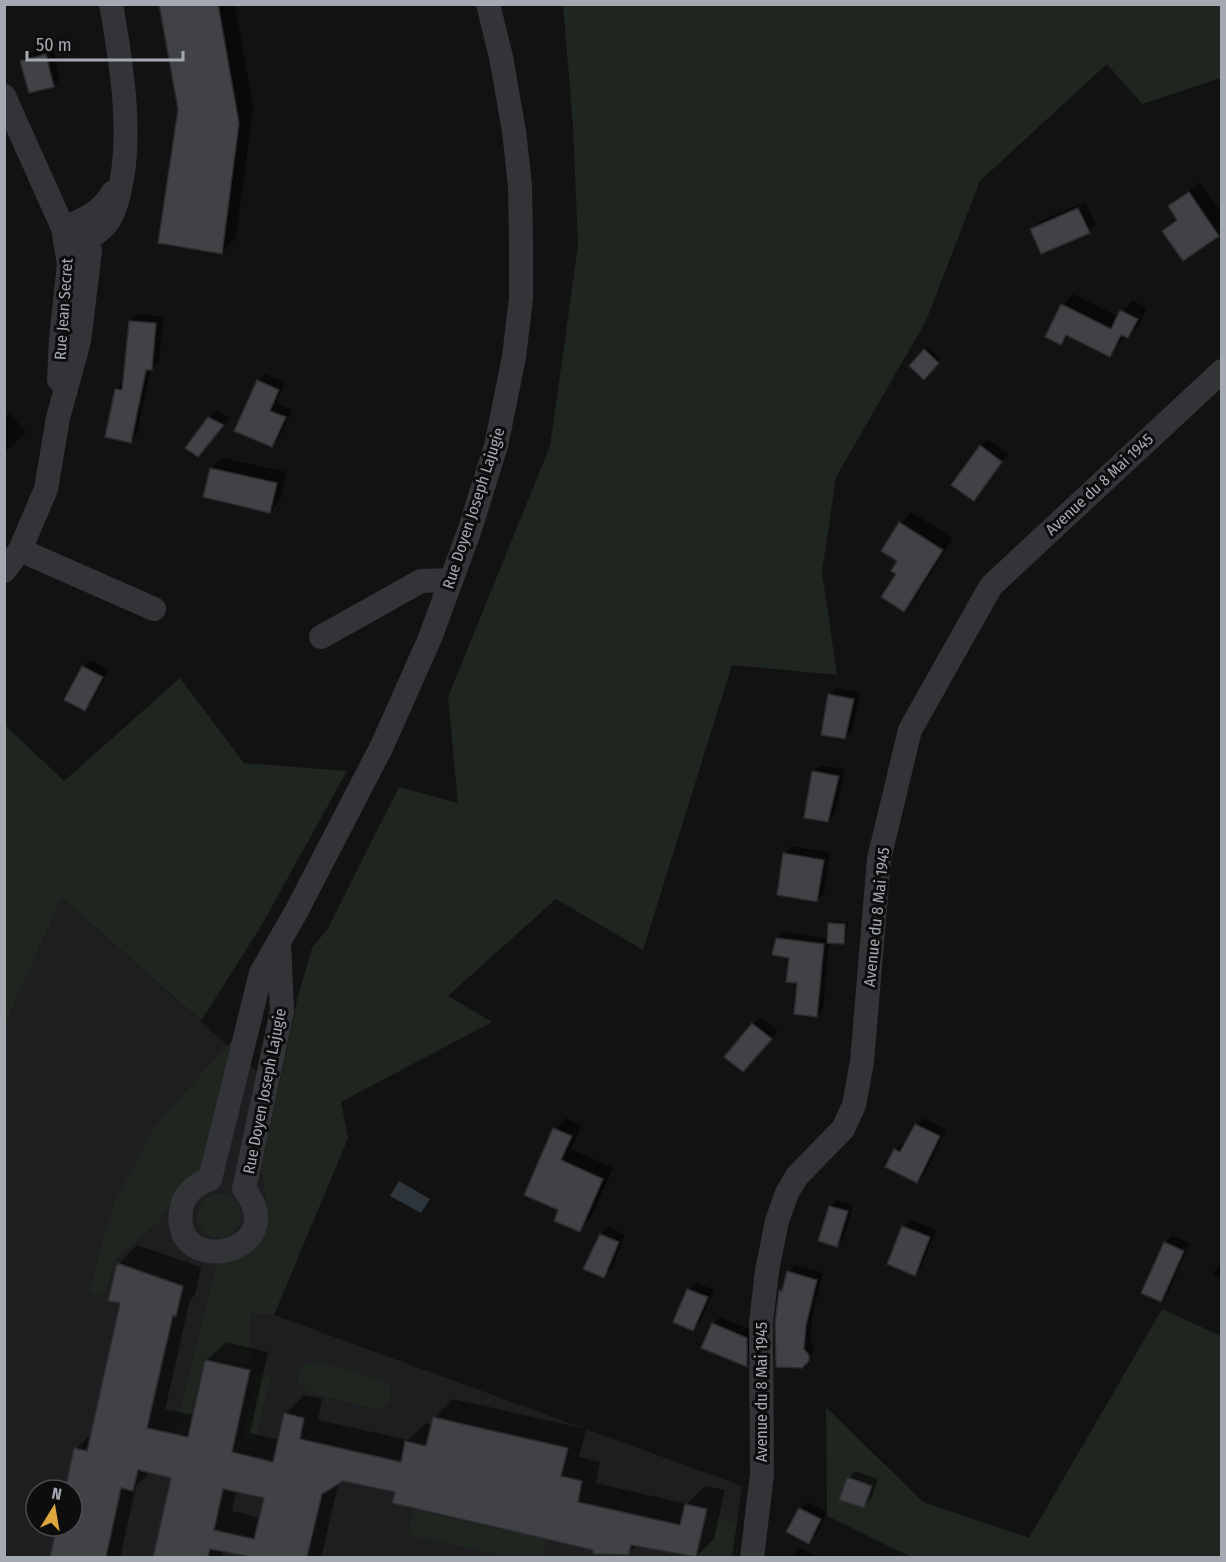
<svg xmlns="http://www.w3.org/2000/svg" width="1226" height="1562" viewBox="0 0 1226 1562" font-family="'Fira Sans Condensed',sans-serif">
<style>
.built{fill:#1e1e20;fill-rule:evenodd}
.green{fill:#1f251f}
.water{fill:#2d343a}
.shadow{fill:#0007;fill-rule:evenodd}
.building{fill:#414246;stroke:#2c2c2f;stroke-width:1.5;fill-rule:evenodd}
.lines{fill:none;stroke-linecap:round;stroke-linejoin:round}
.street{stroke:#333438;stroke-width:24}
.labels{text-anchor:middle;stroke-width:6;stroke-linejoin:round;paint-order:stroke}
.street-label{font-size:16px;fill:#a5a9b2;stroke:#0d0d0e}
</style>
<rect width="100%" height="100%" fill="#121213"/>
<path class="built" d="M62,898l235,209 51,31 -74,177 468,171 -10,71 -727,1v-534zM36,1490h36v36h-36z"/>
<path class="green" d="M563,5h658v73l-79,26 -35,-40 -127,117 -54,140 -90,156 -14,95 15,103 -105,-10 -89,285 -87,-51 -108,97 44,26 -151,80 7,36 -74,177 -23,-2v53l-46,-10 -19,79 -12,-3 43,-170c55,-4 53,-51 44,-93l36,-169 15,-52 16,-20 71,-141 59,16 -10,-106 102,-251 28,-200 -5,-120z
M180,678l64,85 103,8 -87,157 -59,93 -139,-123 -57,126v-299l59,56z
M234,1038l-34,131 -20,19 -21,34 -43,36 -11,38 -16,-4 24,-87 44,-82z
M197 1216a22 22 0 1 1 44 0a22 22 0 1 1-44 0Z
M1162,1309l59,27v221h-310l-84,-41 -1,-109 97,95 106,36z
M320,1361l67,21c6,8 5,19 -3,26l-8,1 -66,-16c-9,-6 -12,-10 -13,-21l7,-7z
M256,1374l15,2 -18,76 -13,-3z
M414,1510l132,30 -4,17h-33l-101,-22z
M705,1515l32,7 -5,35h-36z"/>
<path class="water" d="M399,1181l31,18 -9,14 -31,-17z"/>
<path class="shadow" d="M160,4h75l18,103 -17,131 -14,14 -43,-143z
M53,48l7,31 -7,7 -31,-25 7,-7z
M1200,182l22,31v19l-38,27 -20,-28 13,-13 -7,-11z
M1085,202l11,22 -7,7 -57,-2 7,-7z
M1073,294l46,23 13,-17 15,8 -8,17 -11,11 -2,-1 -16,20 -41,-20 -8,8 2,-38z
M137,314l26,3 -4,45 -8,7 -14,65 -7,7 -14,-52 8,-7 6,-61z
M928,347l13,12 -17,19 -13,-12z
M265,374l20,8 -9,21 16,7 -13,28 -7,8 -14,-65z
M216,411l14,7 -26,30 5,-30z
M9,413l17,19 -22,21v-36z
M988,439l20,15 -34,45 7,-53z
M222,458l65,14 -7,29 -11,11 -58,-43z
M911,512l42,26 -38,61 -11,11 -6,-37 3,-50z
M90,660l19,10 -17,32 -7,7 -2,-42z
M836,688l24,4 -8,39 -7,6 -15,-42z
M820,765l25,4 -10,44 -7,8 -15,-49z
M792,846l38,7 -6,40 -7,7 -32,-47z
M833,921l15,1 -2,17 -3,4 -14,-1 -6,67 -6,6 -19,-33 -8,-26 -12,-18 6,-6 44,7 1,-15z
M760,1017l18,14 -28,32 3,-39z
M565,1118l17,7 -11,24 42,19 -23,51 -10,11 -20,-21 -5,-80z
M923,1118l23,11 -22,46 -7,6 -22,-31 7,-7 3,2z
M837,1200l16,5 -10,34 -6,6 -17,-5 11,-34z
M911,1220l25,10 -15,37 -7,7 -10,-47z
M608,1227l17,8 -14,34 -8,7 -2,-42z
M1172,1236l18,7 -22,50 -7,7 4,-57z
M137,1245l64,22 -6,28 -5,5 -25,109 29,6 12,-54 20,-19 42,10 -18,81 29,7 6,-26 19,-19 18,4 -4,21 90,20 18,-17 7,1 1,-6 19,-19 133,30 -7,28 21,5 -4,21 91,21 18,-18 20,4 -11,49 -19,19 -58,-13 -9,8 -33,-4 -199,-58 -53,-12 -4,2 -18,77h-70l-28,-7 -1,7h-67l18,-82 -22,-5 -15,15 -16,72h-69l7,-32h14l4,-77 17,-17 29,-130 -4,-38zM237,1491l29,5 -5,22 -29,-7z
M1221,1259h1v20l-9,-4z
M795,1265l28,8 -11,44 -1,25 4,8 -12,16 -26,-43 4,-33 4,-4 3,-14z
M696,1283l18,7 -14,32 -7,7 -18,-8 14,-31z
M720,1317l33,14v28l-6,6 -34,-41z
M855,1471l23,8 -7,20 -7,7 -16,-28z
M807,1502l20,10 -11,23 -7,7 -9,-33z
M799,1547l20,11h-29z"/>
<path class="building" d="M159,4h59l21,119 -17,131 -64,-11 20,-134z
M46,54l8,33 -25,6 -9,-32z
M1189,192l30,44 -36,25 -21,-30 15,-11 -9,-14z
M1078,208l12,25 -49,21 -11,-25z
M1061,304l50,25 9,-19 18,9 -10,19 -7,-3 -11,22 -44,-22 -5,10 -16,-8z
M129,321l27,2 -4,47h-6l-15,73 -26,-6 10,-48 7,1z
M924,349l15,14 -15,17 -15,-14z
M257,380l22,10 -9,21 16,6 -14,30 -38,-16z
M208,417l16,8 -26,32 -13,-9z
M980,445l22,17 -28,39 -23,-16z
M210,468l67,15 -7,30 -67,-16z
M899,522l44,28 -39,62 -23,-15 15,-23 -5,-3 6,-10 -16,-10z
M82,666l21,11 -18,34 -21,-11z
M828,694l26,5 -9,40 -24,-4z
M812,771l27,5 -11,46 -24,-4z
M783,853l41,7 -7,42 -40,-7z
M828,923l17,1 -1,20 -17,-1z
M776,938l48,6 -7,73 -23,-3 3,-31 -11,-1 3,-24 -17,-3z
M752,1023l20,16 -29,33 -19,-15z
M915,1124l25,12 -23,47 -32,-16 9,-18 6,3z
M553,1128l19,8 -11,24 42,19 -23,53 -26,-11 4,-11 -34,-15z
M829,1206l19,5 -11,36 -19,-6z
M902,1226l28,11 -15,39 -28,-12z
M600,1234l19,8 -15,36 -21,-9z
M1164,1242l20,9 -23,51 -20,-9z
M117,1263l66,23 -7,30 -3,-1 -26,113 41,9 17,-77 45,10 -18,82 41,10 11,-49 20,5 -4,21 101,23 4,-21 21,5 7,-29 17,4 118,27 -7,28 21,5 -4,21 102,23 5,-21 22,5 -11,48 -65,-12 -2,10 -36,-1v-4l-201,-47 3,-11 -52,-11 -21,13 -15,63h-56l-41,-8 -2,8h-55l18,-79 -33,-8 -5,21 -12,-3 -15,69h-56l7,-31h15v-36h-7l9,-42 13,3 33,-148 -12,-2zM223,1489l41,9 -10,41 -40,-9z
M787,1271l30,9 -11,45 -2,24 5,6v6l-7,7 -26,-1 -1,-44 4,-33 3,1z
M687,1289l21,8 -15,34 -20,-9z
M712,1323l35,15v29l-46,-19z
M847,1477l25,9 -8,22 -25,-8z
M799,1508l22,11 -12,25 -23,-12z"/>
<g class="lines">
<path class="street" d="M4,96l59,132 6,36 -8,74 -2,42
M63,228c21,-8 39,-16 50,-36
M82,241c14,-6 27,-16 32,-31 22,-61 8,-144 -3,-206
M20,550l134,59
M4,571l16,-21 26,-61 12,-71 21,-77 11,-90 -8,-10 -19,-13
M321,637l100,-56 30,-1
M279,941l3,70 -38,178c50,65 -73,90 -63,22 2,-17 13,-26 29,-32l51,-206 35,-61 86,-166 48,-108 39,-106 27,-86 18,-89 7,-59v-56l-1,-56 -6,-55 -13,-74 -13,-53
M752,1558l10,-84 -1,-152 6,-51 10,-50 10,-28 10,-17 46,-47 11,-24 8,-43 17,-203 31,-129 81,-144 231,-215"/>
</g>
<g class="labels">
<g class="street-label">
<text transform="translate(63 309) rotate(-86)" y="6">Rue Jean Secret</text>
<text transform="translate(1099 484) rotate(-43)" y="6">Avenue du 8 Mai 1945</text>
<text transform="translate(473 508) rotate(-72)" y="6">Rue Doyen Joseph Lajugie</text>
<text transform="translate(876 917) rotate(-84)" y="6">Avenue du 8 Mai 1945</text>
<text transform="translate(264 1091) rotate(-79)" y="6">Rue Doyen Joseph Lajugie</text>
<text transform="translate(761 1392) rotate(-90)" y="6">Avenue du 8 Mai 1945</text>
</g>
</g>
<rect width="1226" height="1562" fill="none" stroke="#a5a9b2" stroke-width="12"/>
<g transform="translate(54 1508) rotate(11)"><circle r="28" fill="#0d0d0e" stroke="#4a4b50" stroke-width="1.5"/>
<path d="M0-4.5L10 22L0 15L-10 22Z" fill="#dea63f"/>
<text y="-9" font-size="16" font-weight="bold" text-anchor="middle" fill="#a5a9b2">N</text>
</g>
<path d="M27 51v9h156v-9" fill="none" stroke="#a5a9b2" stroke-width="3"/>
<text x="36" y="51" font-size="18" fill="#a5a9b2" stroke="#0d0d0e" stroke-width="4.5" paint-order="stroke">50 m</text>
</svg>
